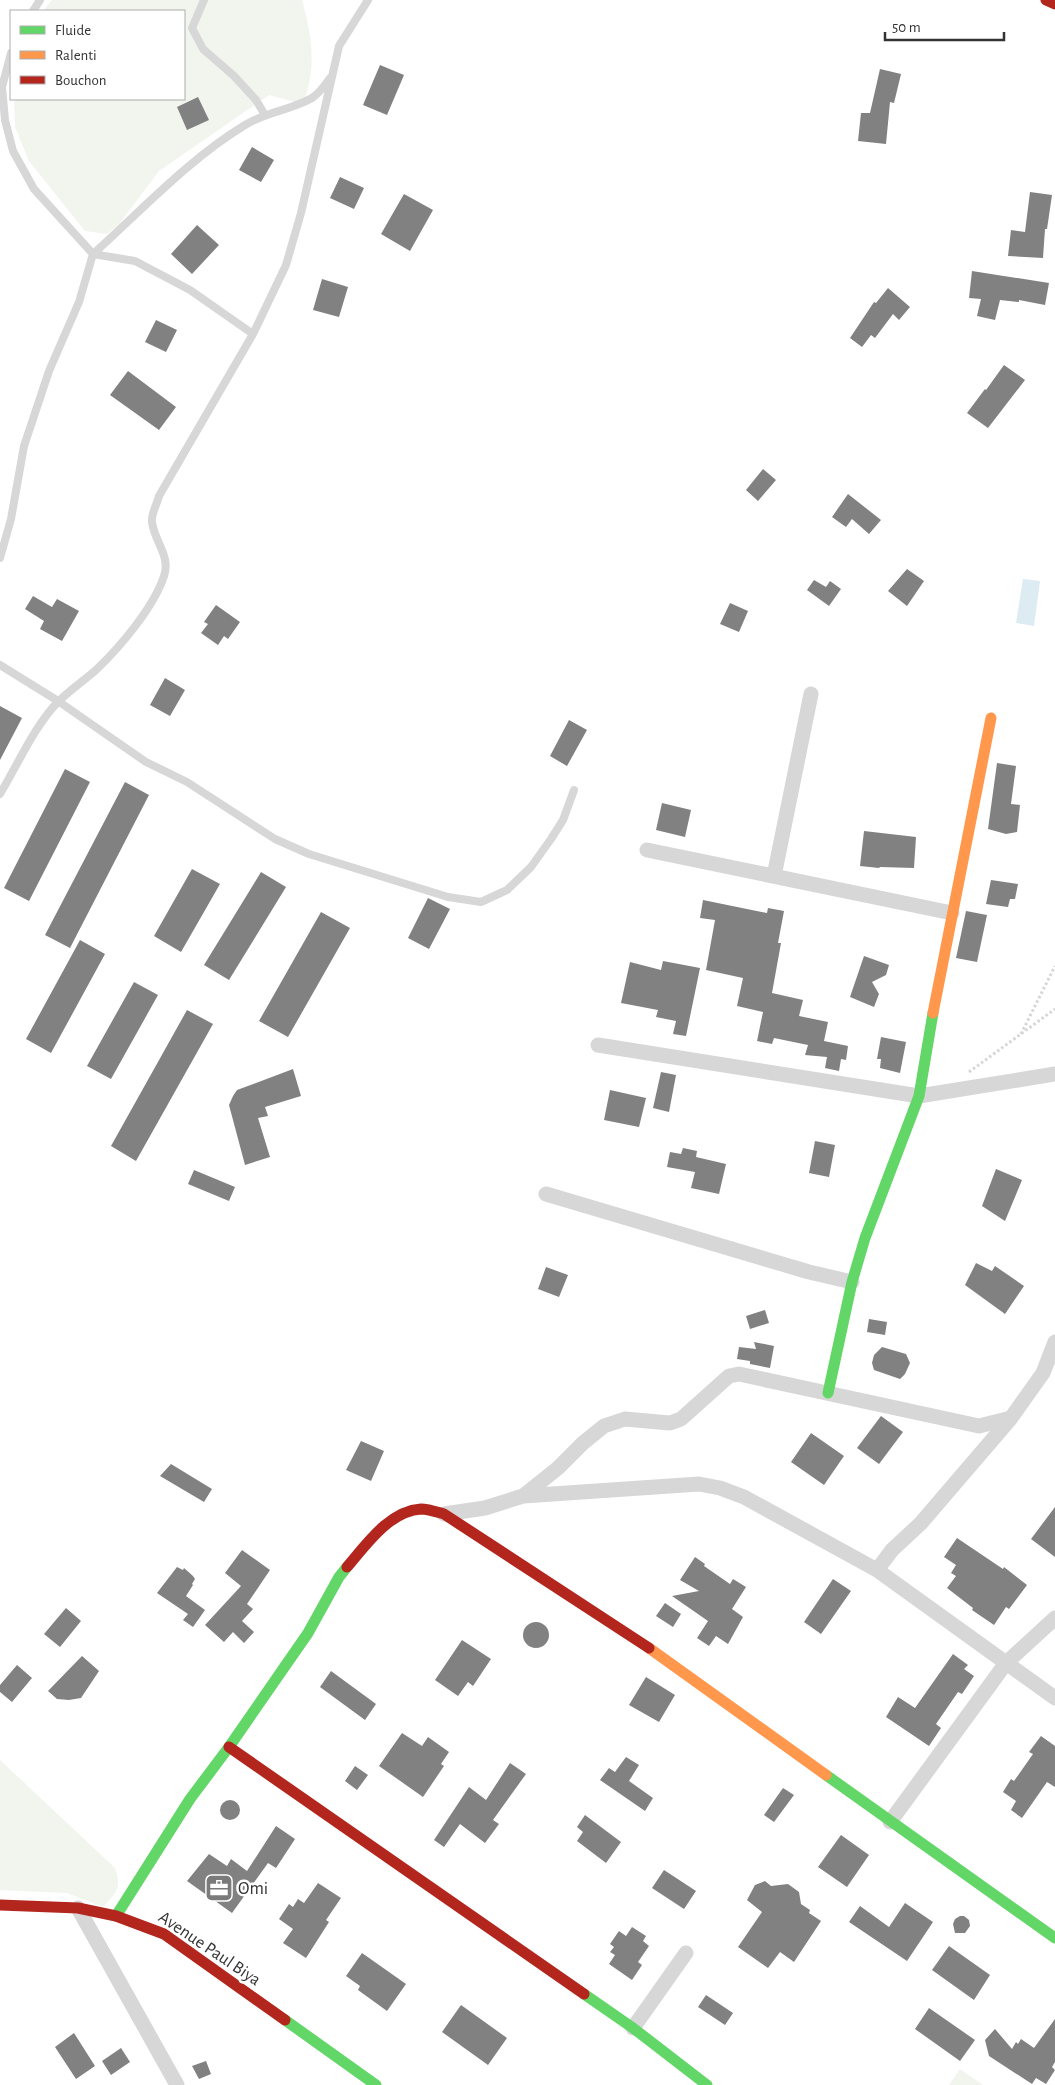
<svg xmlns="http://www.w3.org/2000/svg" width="1055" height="2085" viewBox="0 0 1055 2085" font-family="'Alegreya Sans',sans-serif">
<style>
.green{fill:#f1f5ed}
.water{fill:#ddebf3}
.building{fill:#818181}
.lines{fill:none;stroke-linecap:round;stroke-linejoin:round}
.path{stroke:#d6d6d6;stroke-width:3;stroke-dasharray:2.5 2.5;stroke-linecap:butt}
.lane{stroke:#d7d7d7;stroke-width:8}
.street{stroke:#d7d7d7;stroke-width:15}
.fast{stroke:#63d668;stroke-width:11}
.slow{stroke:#ff974d;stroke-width:11}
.jam{stroke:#b3261e;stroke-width:11}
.labels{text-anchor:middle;stroke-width:5;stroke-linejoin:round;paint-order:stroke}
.poi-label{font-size:18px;fill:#333;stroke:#fff;text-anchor:start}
.street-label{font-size:18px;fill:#333;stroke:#fff}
</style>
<rect width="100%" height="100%" fill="#fff"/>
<path class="green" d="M52,0h250c10,37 15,67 1,104l-34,-9 -110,76 -40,53 -12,10 -22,-3 -56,-70 -14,-34 -1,-28h170v-88h-141z
M0,1760l115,108c7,20 2,24 -12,39l-36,-14 -67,-3z
M960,2069l23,16h-34z"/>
<path class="water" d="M1023,579l17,2 -6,45 -18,-3z"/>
<path class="building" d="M380,65l24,10 -17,40 -24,-10z
M880,69l21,5 -7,29 -4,-1 -4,42 -28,-3 3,-28h9z
M198,97l11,23 -22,10 -10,-23z
M252,147l22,13 -13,22 -22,-12z
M340,177l24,11 -10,21 -24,-11z
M1030,192l22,3 -5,34h-2l-2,29 -35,-2 3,-26 14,2z
M404,194l29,16 -23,41 -29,-17z
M197,225l22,20 -27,29 -21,-20z
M972,271l77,12 -4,22 -26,-5v2l-19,-2 -5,20 -18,-4 4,-17 -12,-1z
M322,279l26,8 -9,30 -26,-7z
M888,288l22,19 -11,13 -6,-6 -18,24 -4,-3 -9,12 -12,-9 24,-36 2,1z
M156,320l21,10 -11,22 -21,-10z
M1004,365l21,15 -37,48 -21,-15 18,-24 1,1z
M128,371l48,36 -17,23 -49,-35z
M763,469l13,11 -18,21 -12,-11z
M848,494l33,26 -12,14 -17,-15 -6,8 -14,-10z
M907,569l17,12 -17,25 -19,-15z
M814,580l12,7 4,-6 11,8 -12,17 -22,-16z
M33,596l19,11 5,-8 22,12 -17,30 -22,-12 4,-8 -19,-12z
M730,603l18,8 -9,21 -19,-8z
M216,605l24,17 -12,17 -4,-3 -6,9 -17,-12 7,-9 -4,-2z
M165,678l20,12 -15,26 -20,-11z
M0,706l22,12 -22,42z
M569,720l18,10 -20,36 -17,-10z
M997,763l19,3 -5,38 9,1 -3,27 -11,2 -18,-5z
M65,769l25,13 -61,119 -25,-13z
M125,782l24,13 -79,153 -25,-13z
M662,803l29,7 -6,27 -29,-7z
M864,831l52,6 -2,31 -34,-1 -1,1 -19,-2z
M192,869l28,15 -39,68 -27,-16z
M261,872l25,15 -57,93 -25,-15z
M991,880l27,4 -3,15h-5l-2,8 -22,-3z
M428,898l22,11 -21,40 -21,-11z
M703,900l64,13 1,-5 16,3 -6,32h3l-9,50 31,7 -4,16 29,6 -4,19 24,5 -2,14 -5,-1 -2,12 -14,-3 2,-11 -22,-2 3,-10 -34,-7 -2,6 -15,-3 6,-29 -26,-6 6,-28 -37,-8 9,-50 -15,-2z
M966,911l21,4 -10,47 -21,-4z
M321,912l29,16 -62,109 -29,-16z
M80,940l25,14 -54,99 -25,-14z
M864,956l25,9 -3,10 -14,7 7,12 -5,13 -24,-10z
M663,961l37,7 -14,68 -13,-2 3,-13 -20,-4 2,-7 -37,-7 9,-41 31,8z
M134,982l24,13 -47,84 -24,-13z
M187,1010l26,14 -77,137 -25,-15z
M881,1037l25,5 -6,31 -20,-5 1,-9h-4z
M293,1069l8,27 -36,11 3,9 -10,2 12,39 -25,8 -16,-60 4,-9 4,-6z
M661,1072l15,3 -7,37 -16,-4z
M610,1090l36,8 -7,29 -35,-7z
M815,1141l20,4 -6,32 -20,-4z
M683,1148l14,3 -1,6 30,7 -7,30 -28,-6 4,-16 -28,-5 3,-15 11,2z
M996,1169l26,11 -17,41 -23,-15z
M194,1170l41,17 -6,14 -41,-17z
M976,1263l16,8 3,-5 29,20 -19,28 -40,-29z
M546,1267l22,8 -9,22 -21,-8z
M765,1310l4,13 -19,6 -4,-13z
M869,1319l18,3 -2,13 -18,-3z
M754,1342l20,4 -4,22 -20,-4v-3l-13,-2 2,-12 17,2z
M882,1347l24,7 4,9 -5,11 -5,5 -26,-9 -2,-7 2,-8z
M881,1416l22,16 -24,32 -22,-16z
M811,1433l33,23 -20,29 -33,-23z
M361,1441l23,10 -13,30 -25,-11z
M171,1464l41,25 -8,13 -44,-26z
M1055,1507v50l-24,-18z
M957,1538l46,31 1,-2 23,18 -18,24 -3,-2 -12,18 -22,-15 1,-2 -26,-20 9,-12 -5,-3 5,-8 -12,-8z
M242,1550l28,20 -23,34 6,5 -11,12 12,11 -10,11 -11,-11 -9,10 -19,-17 36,-39 -16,-13z
M695,1557l10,7 -1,2 26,18 3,-5 13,8 -14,22 11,8 -15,27 -12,-8 -7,10 -12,-8 11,-17 -36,-25 27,-5 -19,-11z
M177,1567l6,3 1,-2 9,8 2,3 -3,5 1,1 -7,11 19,14 -12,17 -10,-7 5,-6 -31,-21z
M833,1579l18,12 -30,43 -17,-12z
M665,1603l16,11 -8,13 -17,-11z
M66,1608l15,13 -21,26 -16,-13z
M523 1635a13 13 0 1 1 26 0a13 13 0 1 1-26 0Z
M462,1640l29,19 -18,27 -5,-4 -10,14 -23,-16z
M953,1654l15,11 -4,4 10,7 -12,18 -4,-2 -22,32 5,4 -12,18 -43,-29 12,-20 17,11z
M82,1656l17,15 -18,27 -12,2 -12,-1 -9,-8z
M17,1665l15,13 -20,24 -12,-10v-7z
M331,1671l45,33 -11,16 -45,-33z
M646,1677l29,18 -16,27 -30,-17z
M402,1733l20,13 6,-9 21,15 -8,12 3,2 -21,31 -44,-31z
M1041,1736l14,10v41l-8,-5 -25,36 -11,-8 5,-9 -13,-9 8,-13 3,2 19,-27 -4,-2z
M626,1757l13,8 -10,16 24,17 -8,13 -45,-31 9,-12 6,4z
M510,1763l16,11 -33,46 6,4 -14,19 -25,-19 -16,23 -10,-7 35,-53 17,13z
M355,1766l13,9 -11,15 -12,-9z
M783,1788l11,7 -20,27 -10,-7z
M220 1810a10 10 0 1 1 20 0a10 10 0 1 1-20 0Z
M585,1815l36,27 -15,21 -29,-22 6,-9 -6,-5z
M276,1826l19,13 -19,29 -8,-5 -36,50 -45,-32 22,-27 18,12 4,-7 16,12z
M841,1835l28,20 -22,32 -29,-20z
M664,1870l32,21 -12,18 -32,-21z
M765,1881l6,5 17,-2 11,8 2,12 9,6 -1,3 12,8 -27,41 -14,-10 -12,16 -30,-21 24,-35 -15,-12 8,-15z
M318,1883l23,15 -15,22 3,2 -23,36 -23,-15 10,-14 -14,-10 10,-15 4,3 5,-8 6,4z
M905,1903l28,19 -26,39 -58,-39 11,-16 29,21z
M960,1916h4l5,4 1,6 -5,7h-10l-2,-9 2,-5z
M632,1927l14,9 -3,5 6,5 -11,16 4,3 -10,15 -23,-16 6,-9 -5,-3 4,-5 -4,-3 9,-13 7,5z
M949,1946l41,29 -16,25 -42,-30z
M362,1953l44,31 -19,27 -29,-21 2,-4 -14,-10z
M706,1995l27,18 -8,12 -27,-18z
M461,2005l46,33 -19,27 -46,-33z
M929,2008l46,32 -15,21 -45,-32z
M1055,2019v43l-3,5 3,3 -9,14 -10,-6 -4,6 -43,-28 -4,-16 10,-11 17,20 4,-7 2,2 3,-5 13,9z
M74,2033l21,33 -19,13 -21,-32z
M121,2048l9,14 -19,13 -9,-14z
M206,2061l5,13 -12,5 -7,-13z"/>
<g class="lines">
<path class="path" d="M1021,1034l34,-68
M969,1072l86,-63"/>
<path class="lane" d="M204,0l-12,28 11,21 31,27 22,24 9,15
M33,11l7,-11
M253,334l-63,-44 -55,-29 -42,-7c49,-44 96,-95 152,-129 21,-13 46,-15 67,-27 8,-5 13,-13 18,-20
M0,558l11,-39 13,-73 25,-75 30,-69 14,-48 -59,-65 -21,-38 -8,-31 -3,-33 9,-34
M0,665l58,36 88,61 41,20 88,57 34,15 139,43 33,5 26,-12 24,-23 20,-28 12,-19 11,-30
M0,794c17,-28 36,-71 59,-93 12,-12 26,-21 38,-32 23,-22 57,-62 67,-93 7,-20 -10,-35 -12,-54 -1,-8 5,-18 7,-26l94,-162 33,-69 15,-52 38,-167 29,-46"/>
<path class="street" d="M647,850l305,63
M774,876l37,-182
M598,1045l321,51 136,-22
M546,1194l263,78 43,10
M523,1496l35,-28 25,-25 21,-17 21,-7 45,4 11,-4 48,-43 10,-2 240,52 32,-8
M444,1514l41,-6 38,-12 176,-12 21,4 24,9 133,73 178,128
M877,1570l15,-20 29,-27 90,-105 32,-45 12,-31
M890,1822l116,-159 49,-45
M78,1908l99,177
M633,2028l53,-75"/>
<path class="fast" d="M828,1393l24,-111 13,-44 54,-142 14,-83
M826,1775l229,163
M116,1916l74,-117 39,-52 79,-114 31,-56 8,-10
M584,1994l49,34 74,57
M285,2020l91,65"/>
<path class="slow" d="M933,1013l58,-295
M649,1648l177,127"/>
<path class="jam" d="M1046,0l9,4
M347,1567c19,-22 42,-56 74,-58 7,0 16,3 23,5l205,134
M229,1747l355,247
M0,1905l78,3 38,8 48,18 121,86"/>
</g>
<defs>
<symbol id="office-square" viewBox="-11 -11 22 22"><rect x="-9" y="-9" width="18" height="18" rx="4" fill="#7a7a7a" stroke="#fff"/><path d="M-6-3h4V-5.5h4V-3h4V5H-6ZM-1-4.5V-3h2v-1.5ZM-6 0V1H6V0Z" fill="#fff"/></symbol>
</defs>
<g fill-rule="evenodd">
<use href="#office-square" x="203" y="1872" width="32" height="32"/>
</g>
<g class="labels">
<g class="poi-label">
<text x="238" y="1894">Omi</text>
</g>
<g class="street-label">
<text transform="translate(210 1948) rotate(34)" y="6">Avenue Paul Biya</text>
</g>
</g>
<rect x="10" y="10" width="175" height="90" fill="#ffffff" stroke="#adadad"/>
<rect x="20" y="26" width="25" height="8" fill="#63d668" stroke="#adadad"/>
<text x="55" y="35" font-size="15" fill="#333333">Fluide</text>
<rect x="20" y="51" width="25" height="8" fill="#ff974d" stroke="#adadad"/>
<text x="55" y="60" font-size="15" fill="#333333">Ralenti</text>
<rect x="20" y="76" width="25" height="8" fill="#b3261e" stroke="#adadad"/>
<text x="55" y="85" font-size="15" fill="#333333">Bouchon</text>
<path d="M885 32v8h119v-8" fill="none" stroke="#333333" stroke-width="2.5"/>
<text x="892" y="32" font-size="15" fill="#333333" stroke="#ffffff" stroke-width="4" paint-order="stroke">50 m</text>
</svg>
